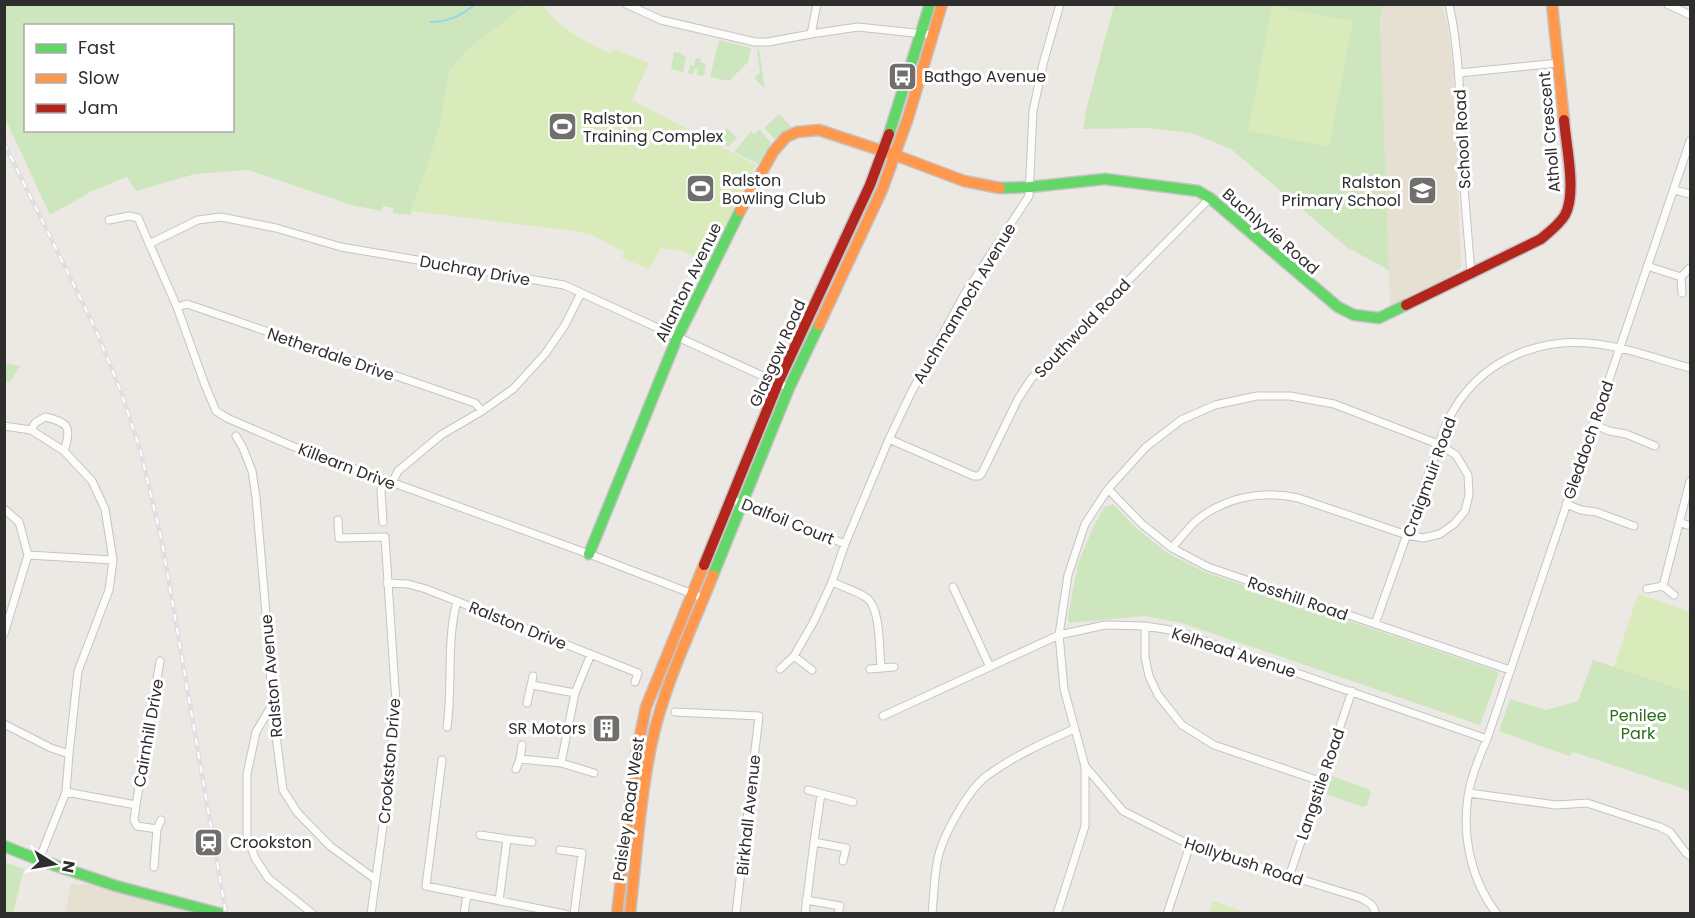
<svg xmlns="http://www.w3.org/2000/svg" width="1695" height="918" viewBox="0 0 1695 918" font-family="Poppins,sans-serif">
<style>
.education{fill:#e6e0d3}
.green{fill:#cee6be;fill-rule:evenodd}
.pitch{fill:#d9eabb}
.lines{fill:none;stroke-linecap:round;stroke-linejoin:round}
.stream{stroke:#99d6ec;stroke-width:2}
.street-casing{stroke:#c5c4c5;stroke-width:9}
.fast-casing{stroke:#c5c4c5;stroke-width:13}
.slow-casing{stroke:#c5c4c5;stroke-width:13}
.jam-casing{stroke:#c5c4c5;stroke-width:13}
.street{stroke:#fcfcfb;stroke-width:7}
.fast{stroke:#63d668;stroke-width:10}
.slow{stroke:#ff974d;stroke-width:10}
.jam{stroke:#b3261e;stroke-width:10}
.rail-casing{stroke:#dfdfe1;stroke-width:4.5}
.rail{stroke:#fff;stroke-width:2;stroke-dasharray:7;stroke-linecap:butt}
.labels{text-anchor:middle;stroke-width:6;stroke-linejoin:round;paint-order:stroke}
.poi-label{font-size:16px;fill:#2e2e2e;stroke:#fff;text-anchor:start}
.street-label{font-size:16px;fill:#2e2e2e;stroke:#fff}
.park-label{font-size:16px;fill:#2c6e1b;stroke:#fff}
</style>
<rect width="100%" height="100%" fill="#ece8e4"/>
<path class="education" d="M1383,5h59l6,24 5,35 8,202 -9,9 -62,31 -10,-287z
M71,884l45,2 101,28h-152z"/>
<path class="green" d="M5,5h521l-58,44 -18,21 -10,55 -13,43 -17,47 -17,-2v-5l-10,-2 -1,5 -27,-5 -107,-36 -53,4 -59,17 -9,-14 -35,14 -42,24 -45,-97zM26,26h206v104h-206z
M1114,5h269l-3,14 9,251 -41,-22 -117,-99 -39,-16 -44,-5 -65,1 3,-19z
M719,40l32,8 -3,14 -19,19 -19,-4z
M758,49h1l6,40 -11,-11 6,-6 -3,-21z
M680,51l1,4 5,1 -3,16 -12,-3 3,-17 5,1z
M696,58l5,1 -1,3 6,2 -2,12 -7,-1 1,-6 -3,-1 -2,6 -5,-1 2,-8 4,1z
M779,114l13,14 -8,4 -9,7 -11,-11z
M727,128l10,10 -9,9 -10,-10z
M759,129l12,14 -13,21 -24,-12 17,-21 3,3z
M4,363l16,3 -10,16 -5,-1z
M1113,504l24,25 32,25 36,18 294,100 -19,53 -298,-102 -38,-7 -75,7 -1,-7 10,-52 13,-32 13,-25z
M1593,660l97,32v99l-117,-39 -4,4 -70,-25 11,-32 36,11 32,-9z
M1327,774l41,15 3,4 -4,12 -4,2 -42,-15z
M4,862l20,7 -11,44h-8z"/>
<path class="pitch" d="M526,5h17c16,25 43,36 68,49l3,-5 35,14 -17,37 124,65 -50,97 -23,-11 -22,-3 -12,21 -27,-11 2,-6 -32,-17 -17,-4 -165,-20 17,-43 13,-43 10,-55 18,-21z
M1272,6l81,15 -24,126 -81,-16z
M1638,594l52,18v80l-76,-25z
M1213,901l34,12h-38z"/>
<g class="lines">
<path class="stream" d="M430,22c18,0 32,-6 45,-18"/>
<defs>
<path id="street" d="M626,4l35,16 94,22h13l43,-8
M817,4l-6,30 47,-7 75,8
M1449,4c11,50 11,100 13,151 2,39 6,79 9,119
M1667,4l23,11
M1459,73l99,-10
M1674,190l16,4
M109,220l20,-4 9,2 39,89 28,78 11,26 11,7 65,28 297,108 114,44
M149,244l49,-24 23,-3 55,11 65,19 223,38 225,103
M1647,266l34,11
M1682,293l-1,-16 9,-9
M177,307l10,-3 6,2 282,97 7,8
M1593,424l16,7 17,3 29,12
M4,426l27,4 33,21 28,30 13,28 8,51 -4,30 -31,81 -9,83 -18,-6 -47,-24
M31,430l4,-7 10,-6c24,5 27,11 19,34
M236,436l7,12 9,23 4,26 13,152 3,56 11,85 14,22 33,34 45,33
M889,439l85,37h5l3,-3 36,-74 13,-20 179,-181
M383,479l-2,12 2,31
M392,483l6,-12 43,-36 41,-24 31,-22 32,-35 20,-29 16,-32
M1108,489l34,35 30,24 36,19 302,103
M731,499l114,45
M1566,504l15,6 15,2 38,14
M4,509l15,13 9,33 -24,79
M338,520l1,18 46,-1 11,166 -13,123 -12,88
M1679,522l11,4
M1172,548c8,-9 16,-20 25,-28 29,-23 65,-30 101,-22l109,37 16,3 17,-4 14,-10 11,-13 4,-16 -1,-20 -12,-20 -18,-11 -104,-40 -44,-8h-33l-42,9 -34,15 -35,27 -38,42 -23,35 -17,51 -9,60 5,54 21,77 38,45 67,34 171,53c7,4 14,7 14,16
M28,555l85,5
M832,582c11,5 25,9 35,16 14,11 12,52 14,70
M387,583l21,1 18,5 212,84 -3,9
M1663,586l27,-105
M953,587l37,80
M1647,589l16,-3 11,9
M1375,624l73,-205c5,-7 9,-16 15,-23 29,-38 77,-57 125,-53 35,3 69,16 102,25
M1145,626v31l4,19 9,19 24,30 32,20 106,36
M794,656l18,14
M780,669l14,-13 20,-35 18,-39 13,-38 44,-105 22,-46 53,-98 65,-99 4,-85 10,-47 17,-60
M870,669l24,-2
M532,685l43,8
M527,703l6,-27
M272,705l-16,27 -9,42v62l8,22 13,20 45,36
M675,712l84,4 -23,198
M883,716l176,-81 46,-10 40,1 31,5 311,108
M447,727c6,-42 -1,-85 10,-126
M520,759l41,4 14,-70 16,-39
M442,760l-16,126 139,28
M561,763l33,10
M516,769l4,-10 2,-14
M808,790l45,12
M66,792l70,13 -2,15 3,6 20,3 -3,38
M1469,793l87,12 31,-2 73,24 10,5 16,21 4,3
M136,805l24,-144
M157,829l4,-9
M480,835l27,4 -8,62
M507,839l25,3
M814,842l7,-48
M560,850l22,3 -8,61
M39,860l27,-68 3,-38
M1289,877l63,-186
M806,900l34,6 -2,8
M464,914l3,-19
M805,914l9,-72 32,6 -3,13
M932,914c2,-19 2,-38 6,-56 5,-23 31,-70 50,-83 26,-19 57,-33 86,-46
M1057,914l28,-88v-60
M1167,914l23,-69
M1497,914c-26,-33 -35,-78 -29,-118 3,-20 11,-39 19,-57l203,-598"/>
<path id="fast" d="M889,134l41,-130
M1000,188l30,-1 75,-8 93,12 12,7 128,109 16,8 25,3 27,-13
M589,554l88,-216 63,-127
M713,575l76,-187 30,-63
M4,846l35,14 77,26 106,28"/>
<path id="slow" d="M1552,4l12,116
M740,211l33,-59 13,-15 11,-5 22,-2 76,25 69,26 36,7
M819,325l63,-135 26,-72 34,-114
M617,914l19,-159 10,-48 58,-142
M630,914c6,-56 10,-113 21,-168 12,-59 40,-115 62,-171"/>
<path id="jam" d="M1406,305l135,-66c8,-7 18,-14 24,-24 12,-22 1,-69 -1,-95
M704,565l74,-182 92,-198 19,-51"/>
</defs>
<use href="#street" class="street-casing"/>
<use href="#fast" class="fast-casing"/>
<use href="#slow" class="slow-casing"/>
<use href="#jam" class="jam-casing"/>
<use href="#street" class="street"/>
<use href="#fast" class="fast"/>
<use href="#slow" class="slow"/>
<use href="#jam" class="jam"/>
<defs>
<path id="rail" d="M4,143l91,185 26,64 19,57 22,93 64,372"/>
</defs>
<use href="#rail" class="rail-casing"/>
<use href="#rail" class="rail"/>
</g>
<defs>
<symbol id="bus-square" viewBox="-11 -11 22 22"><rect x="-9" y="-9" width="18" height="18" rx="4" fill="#706f6e" stroke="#fff"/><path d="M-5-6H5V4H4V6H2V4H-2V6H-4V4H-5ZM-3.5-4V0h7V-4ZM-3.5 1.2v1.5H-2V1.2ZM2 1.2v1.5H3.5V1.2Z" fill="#fff"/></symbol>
<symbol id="stadium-square" viewBox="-11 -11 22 22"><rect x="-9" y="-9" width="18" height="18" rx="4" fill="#706f6e" stroke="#fff"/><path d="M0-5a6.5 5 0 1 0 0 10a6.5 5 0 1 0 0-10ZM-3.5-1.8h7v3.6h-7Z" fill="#fff"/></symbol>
<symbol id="school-square" viewBox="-11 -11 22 22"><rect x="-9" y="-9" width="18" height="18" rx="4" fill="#706f6e" stroke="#fff"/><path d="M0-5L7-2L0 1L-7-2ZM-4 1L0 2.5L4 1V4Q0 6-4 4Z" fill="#fff"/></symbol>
<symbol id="building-square" viewBox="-11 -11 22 22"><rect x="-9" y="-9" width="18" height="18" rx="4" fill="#706f6e" stroke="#fff"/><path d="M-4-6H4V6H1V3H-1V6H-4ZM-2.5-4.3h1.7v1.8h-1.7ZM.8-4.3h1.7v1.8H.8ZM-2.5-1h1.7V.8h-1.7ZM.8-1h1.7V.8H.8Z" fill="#fff"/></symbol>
<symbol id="station-square" viewBox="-11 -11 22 22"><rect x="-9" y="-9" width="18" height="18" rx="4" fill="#706f6e" stroke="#fff"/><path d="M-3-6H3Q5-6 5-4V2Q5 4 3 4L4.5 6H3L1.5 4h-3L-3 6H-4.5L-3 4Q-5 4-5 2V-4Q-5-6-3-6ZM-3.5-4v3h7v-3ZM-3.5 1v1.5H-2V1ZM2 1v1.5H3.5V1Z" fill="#fff"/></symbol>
</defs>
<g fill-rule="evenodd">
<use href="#bus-square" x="886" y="60" width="33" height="33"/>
<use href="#stadium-square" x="546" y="110" width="33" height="33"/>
<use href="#stadium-square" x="684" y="172" width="33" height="33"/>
<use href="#school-square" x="1406" y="174" width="33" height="33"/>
<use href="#building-square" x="590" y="712" width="33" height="33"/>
<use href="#station-square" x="192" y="826" width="33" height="33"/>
</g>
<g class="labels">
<g class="poi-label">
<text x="924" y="82">Bathgo Avenue</text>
<text x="583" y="124">Ralston<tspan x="583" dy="18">Training Complex</tspan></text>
<text x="722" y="186">Ralston<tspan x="722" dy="18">Bowling Club</tspan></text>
<text x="1401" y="188" text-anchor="end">Ralston<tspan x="1401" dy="18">Primary School</tspan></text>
<text x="586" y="734" text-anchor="end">SR Motors</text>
<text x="230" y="848">Crookston</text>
</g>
<g class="street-label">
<text transform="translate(1549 132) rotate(-95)" y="6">Atholl Crescent</text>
<text transform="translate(1462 139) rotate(-93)" y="6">School Road</text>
<text transform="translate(1271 231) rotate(41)" y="6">Buchlyvie Road</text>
<text transform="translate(475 270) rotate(10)" y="6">Duchray Drive</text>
<text transform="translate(688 282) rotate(-64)" y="6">Allanton Avenue</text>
<text transform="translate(964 303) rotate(-59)" y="6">Auchmannoch Avenue</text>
<text transform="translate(1082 328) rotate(-46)" y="6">Southwold Road</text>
<text transform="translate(777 353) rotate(-66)" y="6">Glasgow Road</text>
<text transform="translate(331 354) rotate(19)" y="6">Netherdale Drive</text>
<text transform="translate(1588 440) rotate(-71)" y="6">Gleddoch Road</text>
<text transform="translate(347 466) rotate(21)" y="6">Killearn Drive</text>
<text transform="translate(1429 477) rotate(-70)" y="6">Craigmuir Road</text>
<text transform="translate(788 521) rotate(22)" y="6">Dalfoil Court</text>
<text transform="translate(1298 598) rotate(19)" y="6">Rosshill Road</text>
<text transform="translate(518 625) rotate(22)" y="6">Ralston Drive</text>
<text transform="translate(1234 652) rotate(18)" y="6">Kelhead Avenue</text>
<text transform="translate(271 676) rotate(-95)" y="6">Ralston Avenue</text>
<text transform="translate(148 733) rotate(-80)" y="6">Cairnhill Drive</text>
<text transform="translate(389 761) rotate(-85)" y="6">Crookston Drive</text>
<text transform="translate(1320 784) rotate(-71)" y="6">Langstile Road</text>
<text transform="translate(628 809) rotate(-82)" y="6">Paisley Road West</text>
<text transform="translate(748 815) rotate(-84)" y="6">Birkhall Avenue</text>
<text transform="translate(1244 861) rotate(18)" y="6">Hollybush Road</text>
</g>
<g class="park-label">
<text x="1638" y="721">Penilee<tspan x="1638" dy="18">Park</tspan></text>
</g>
</g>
<rect width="1695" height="918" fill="none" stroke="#2e2e2e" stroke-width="12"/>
<rect x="24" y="24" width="210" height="108" fill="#ffffff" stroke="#ababab" stroke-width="1.5"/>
<rect x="36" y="44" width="30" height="9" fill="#63d668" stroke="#ababab" stroke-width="1.5"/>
<text x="78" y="54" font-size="18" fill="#2e2e2e">Fast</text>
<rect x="36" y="74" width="30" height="9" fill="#ff974d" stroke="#ababab" stroke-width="1.5"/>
<text x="78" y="84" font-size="18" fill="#2e2e2e">Slow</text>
<rect x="36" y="104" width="30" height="9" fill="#b3261e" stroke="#ababab" stroke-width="1.5"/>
<text x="78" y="114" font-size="18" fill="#2e2e2e">Jam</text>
<g transform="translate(54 864) rotate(101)" stroke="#ffffff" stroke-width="4.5" paint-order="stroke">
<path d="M0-4.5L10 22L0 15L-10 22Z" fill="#2e2e2e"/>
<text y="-9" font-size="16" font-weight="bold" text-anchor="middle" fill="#2e2e2e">N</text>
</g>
</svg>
